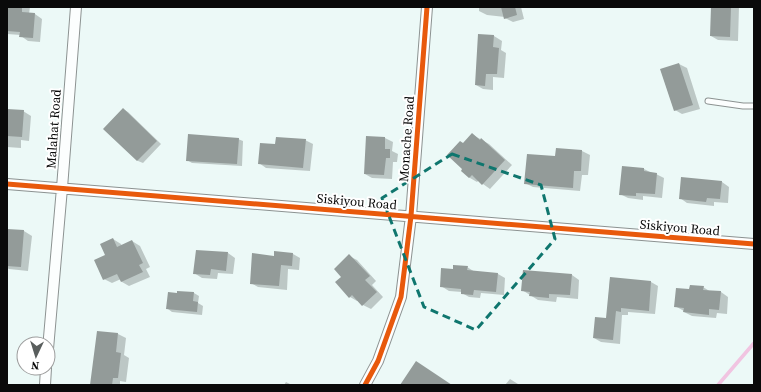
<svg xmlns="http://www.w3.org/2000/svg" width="761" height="392" viewBox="0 0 761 392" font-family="'Source Serif 4',serif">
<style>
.shadow{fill:#0003}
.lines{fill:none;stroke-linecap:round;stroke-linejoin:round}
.stream{stroke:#f1c4e1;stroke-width:3.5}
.building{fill:#939b99}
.service-casing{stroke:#8c9291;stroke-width:7}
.minor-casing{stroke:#8c9291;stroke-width:12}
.service{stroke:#fcfefe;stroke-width:5}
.minor{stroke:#fcfefe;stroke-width:10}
.cycleway-casing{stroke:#fff;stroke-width:8}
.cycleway{stroke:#e8590c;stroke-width:5}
.marked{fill:none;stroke:#0f766e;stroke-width:3;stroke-dasharray:8 5;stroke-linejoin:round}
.labels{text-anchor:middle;stroke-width:4;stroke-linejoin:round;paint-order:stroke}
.street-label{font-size:13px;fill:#0a0a0a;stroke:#fff}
</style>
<rect width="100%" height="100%" fill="#ecf9f7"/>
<path class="shadow" d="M7,7h23l-1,7h6l7,5 -2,23 -12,-1 -7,-5v-1l-14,-1z
M479,7h42l3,12 -11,3 -8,-4v-1l-18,-2 -8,-4z
M712,7h27l-1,34 -20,-1 -7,-4z
M479,35l15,1 8,5 -1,9 5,3 -2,25 -11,-1v13l-10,-1 -7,-4z
M679,64l8,4 13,41 -18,5 -7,-4z
M123,109l5,3 33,32 -18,19 -5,-2 -34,-32z
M7,110l16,1 8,5 -2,25 -8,-1v8l-14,-1z
M473,135l16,9 23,21 -22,24 -7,-5 -4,-4 -2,2 -7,-4 -8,-7 2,-27z
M367,137l18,1 8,4 -1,9 6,3 -1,8h-4l-1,17 -20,-1 -7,-4z
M238,139l5,2 -1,25 -50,-3 -5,-3z
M305,140l8,4 -3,27 -44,-3 -7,-5 17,-18z
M557,149l25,2 8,4 -2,20h-6l-2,16 -47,-4 -8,-4 31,-26z
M644,169l8,4 4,1 8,4 -2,20 -19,-2v4l-15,-2 -8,-4z
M722,182l7,5 -1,16 -14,-1v4l-27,-3 -7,-5z
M7,230l17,1 8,5 -4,35 -19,-2 -2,-1z
M113,239l8,5 1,2 10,-5 8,5 10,21 -4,2 4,8 -21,9 -7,-4 -1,-3 -9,4 -8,-4 2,-24z
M228,253l7,5 -2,16 -15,-1 -1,6 -15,-1 -8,-5z
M293,254l7,4 -1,12 -11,-1 -1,21 -29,-3 -7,-4 24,-26z
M349,256l8,4 19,21 -4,4 11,12 -12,12 -8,-4 -4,-5 -2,1 -7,-4 -8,-20z
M467,267l8,5 23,2 7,4 -1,17 -23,-2 -1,5 -11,-1 -7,-4v-1l-13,-1 -8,-5 13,-16z
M572,275l7,5 -1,19 -21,-2 -1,5 -18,-2 -16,-10z
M610,278l41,4 7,4 -3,28 -27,-2v3h-6l-2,29 -19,-2 -7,-4 13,-19z
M703,287l8,5h10l7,5 -1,17 -10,-1 -1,5 -24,-2 -8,-4v-1l-9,-5z
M194,293l5,3 -1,7 5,3 -1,9 -30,-3 -4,-3 9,-15z
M98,332l20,2 8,4 -2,17 5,3 -3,24 -6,-1v4h-29z
M510,379l8,5 1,1h-14z
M286,382l6,3h-8z"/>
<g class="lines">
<path class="stream" d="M718,385l36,-42"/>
</g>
<path class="building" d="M7,7h15v5l13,1 -2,25 -14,-1 1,-5 -13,-1z
M501,7h14l2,8 -13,4z
M711,7h20l-1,30 -20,-1z
M478,34l16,1 -1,12 6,1 -2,26h-11l-1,12 -10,-1z
M679,63l14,42 -19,6 -14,-42z
M123,108l34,33 -20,20 -34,-32z
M7,109l17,1 -2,27 -15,-1z
M472,133l8,7 1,-2 24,22 -23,25 -10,-10 -3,3 -8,-7 1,-2 -15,-14 13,-14 3,2z
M188,134l51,4 -2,26 -51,-3z
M366,136l19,1v12h5v9h-4l-2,17 -20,-1z
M276,137l30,2 -3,29 -45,-4 2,-21 15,1z
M556,148l26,2 -1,21h-7l-1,17 -49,-4 3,-30 28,2z
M622,166l22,2v3l13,2 -2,21 -19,-1v3l-17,-1z
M681,177l41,4 -2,18 -13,-1 -1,4 -27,-3z
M7,229l17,1 -3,37 -14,-1z
M113,238l4,9 15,-7 11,23 -4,2 4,7 -22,10 -4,-8 -14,6 -9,-20 11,-5 -5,-11z
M196,250l32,2 -2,19 -15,-2 -1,6 -17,-1z
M274,251l19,2 -1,13 -11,-1 -2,21 -29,-2 2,-31 22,3z
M349,254l21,22 -5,4 12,12 -15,14 -10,-11 -3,3 -14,-16 6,-5 -7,-8z
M453,265l15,1 -1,4 31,3 -2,19 -22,-2 -1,5 -12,-1v-5l-21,-2 1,-19 12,1z
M523,270l49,4 -2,21 -21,-1v4l-20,-2 1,-4 -9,-1z
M610,277l41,4 -2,30 -28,-3v4l-5,-1 -3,29 -20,-2 2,-21 11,1z
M690,285l14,1 -1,4 18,1 -2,19 -10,-1v6l-26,-3 1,-4 -10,-1 2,-19 13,1z
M177,291l17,1 -1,9 5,1 -1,10 -31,-3 2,-17 9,1z
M97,331l21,2 -2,19 5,1 -3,25h-5l-1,7h-22z
M416,361l36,24h-52z"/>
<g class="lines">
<defs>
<path id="service" d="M708,101l35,5h11"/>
<path id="minor" d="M7,184l747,60
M48,349l14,-161 14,-181
M45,385l1,-17
M365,385l13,-24 23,-64 10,-81 16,-209"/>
</defs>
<use href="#service" class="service-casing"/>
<use href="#minor" class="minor-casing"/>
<use href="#service" class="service"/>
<use href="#minor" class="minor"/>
<defs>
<path id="cycleway" d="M7,184l747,60
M365,385l13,-24 23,-64 10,-81 16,-209"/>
</defs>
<use href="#cycleway" class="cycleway-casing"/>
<use href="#cycleway" class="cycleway"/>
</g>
<path class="marked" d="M452,154l89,31 14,54 -79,91 -52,-23 -42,-109z"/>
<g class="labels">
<g class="street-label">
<text transform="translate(53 129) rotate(-86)" y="5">Malahat Road</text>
<text transform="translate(406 139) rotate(-86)" y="5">Monache Road</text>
<text transform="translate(357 201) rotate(5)" y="5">Siskiyou Road</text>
<text transform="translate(680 227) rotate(5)" y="5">Siskiyou Road</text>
</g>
</g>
<rect width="761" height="392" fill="none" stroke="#0a0a0a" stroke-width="16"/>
<g transform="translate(36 356) rotate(184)"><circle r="19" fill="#ffffff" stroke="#9d9d9d"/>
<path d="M0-3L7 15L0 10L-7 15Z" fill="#595e5d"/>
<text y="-6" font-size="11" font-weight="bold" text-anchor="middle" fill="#0a0a0a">N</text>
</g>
</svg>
